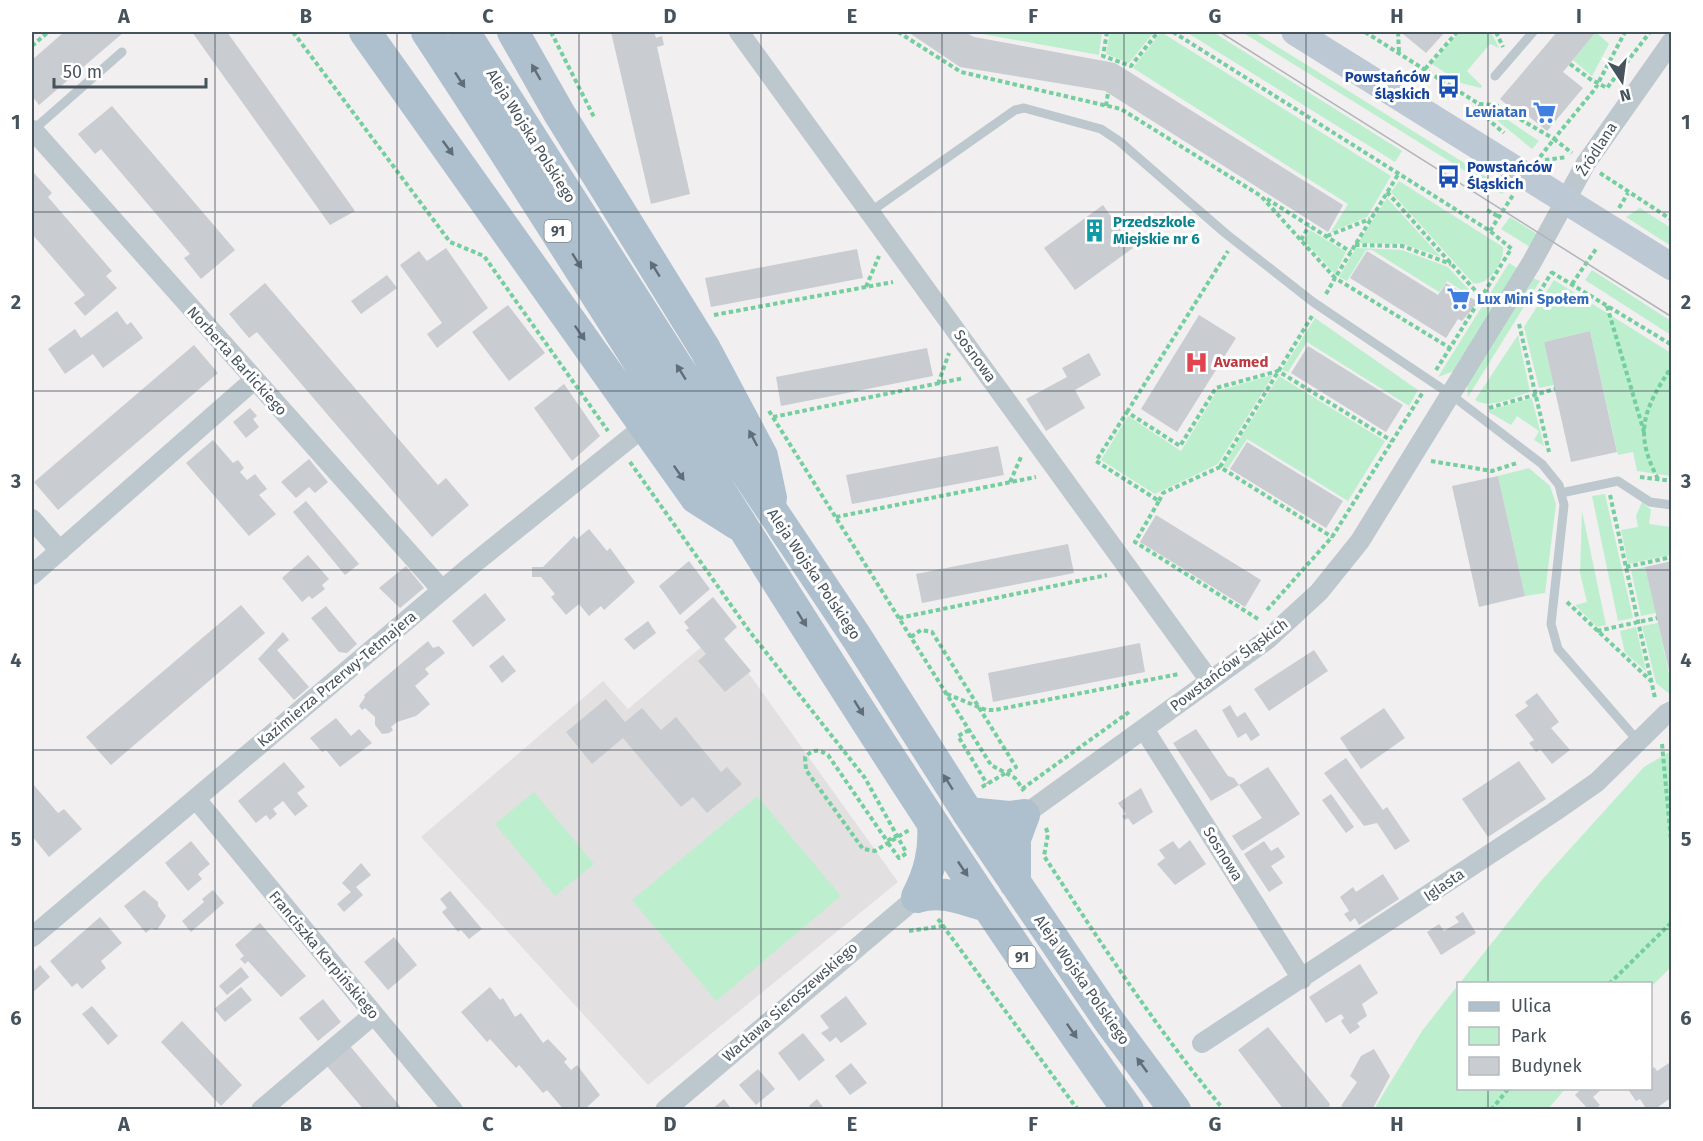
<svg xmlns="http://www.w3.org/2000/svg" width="1703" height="1141" viewBox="0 0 1703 1141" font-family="'Fira Sans',sans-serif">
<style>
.education{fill:#e2e0e1}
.green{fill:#bdefce}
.building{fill:#c9ccd1}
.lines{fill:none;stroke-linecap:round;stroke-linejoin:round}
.path{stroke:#74ce9e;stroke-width:4;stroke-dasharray:4.5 3;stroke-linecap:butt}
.lane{stroke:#bdc7ce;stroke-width:9}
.street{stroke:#bdc7ce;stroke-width:20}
.secondary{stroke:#bcc8d3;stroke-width:27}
.primary{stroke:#aebfce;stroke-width:32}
.tram{stroke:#b1b4b9;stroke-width:1.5}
.oneway{fill:#616e78}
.grid{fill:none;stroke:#47535c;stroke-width:1.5;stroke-opacity:0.55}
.labels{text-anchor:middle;stroke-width:6;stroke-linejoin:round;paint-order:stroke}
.shield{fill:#fff;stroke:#7e878d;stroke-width:1.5}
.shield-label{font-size:14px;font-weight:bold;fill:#47535c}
.transit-label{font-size:15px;font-weight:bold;fill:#164399;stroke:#fff;text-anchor:end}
.shop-label{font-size:15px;font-weight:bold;fill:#366cbe;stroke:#fff;text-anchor:end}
.street-label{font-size:15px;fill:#47535c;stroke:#fff}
.culture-label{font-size:15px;font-weight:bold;fill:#0d838f;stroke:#fff;text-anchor:start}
.health-label{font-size:15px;font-weight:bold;fill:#be3a42;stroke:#fff;text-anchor:start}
.neatline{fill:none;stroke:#47535c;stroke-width:2}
.grid-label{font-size:20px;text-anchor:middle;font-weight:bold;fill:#47535c}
</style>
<rect width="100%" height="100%" fill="#f1efef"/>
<path class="education" d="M719,632l179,250 -250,203 -227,-248 182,-156 25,28z"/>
<path class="green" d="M971,32h131l-3,23z
M1110,32h44l-25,31 -23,-9z
M1161,32l230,144 -24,41 -36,15 17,-28 -215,-136z
M1186,32h27l189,119 -7,11z
M1242,32h12l252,157 -4,5z
M1459,32h32l8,16 -9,-4 -23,27 15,15 -1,2 -20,-5 -29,-19z
M1596,32l13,12 -17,32 -19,-16z
M1493,110l46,31 -7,8 -34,-28z
M1399,181l104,66c2,14 -15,40 -30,36l-82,-91z
M1387,198l54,59 -38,-13 -45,-1z
M1640,208l31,20v18l-45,-29z
M1510,217l27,17 -7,13 -29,-18z
M1310,230l36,22 -11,22 -31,-34z
M1356,248l46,2 46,17 23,25 -2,3 -22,-14 -8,11 -67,-42h-6l-19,31 -8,-4z
M1509,263l8,5 -63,103 -16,6z
M1592,270l79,51v14l-86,-55z
M1533,278l7,3 -72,116 -1,-12z
M1554,280l117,73v123l-34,-5 -4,-19 -15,3 -28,-124 -46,11 10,43 -15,3 -15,-61z
M1315,318l103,72 -9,16 -102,-64 -19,30 -6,-2z
M1518,335l12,57c-16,5 -40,18 -55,8z
M1273,375l-55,89 -63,30 -54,-34 27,-44 53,35 36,-60z
M1279,376l106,65 -37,60 -101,-62 -19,29 -5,-2z
M1532,398v1l12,47 -10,-6 5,-9 -22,-15 -6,9 -24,-14z
M1529,468l21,18 6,18 -11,89 -20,3 -27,-120z
M1605,494l28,124 -15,3 -26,-125z
M1642,502l9,8 -2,14 22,3v28l-43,9 -7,-34 17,-3 -2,-11z
M1582,511l24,114 -9,2 -22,-22 12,-3 -7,-29z
M1645,567l11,46 -15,3 -10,-46z
M1658,623l13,60v12l-15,-12 -14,-57z
M1636,627l10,44 -21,-18 -5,-22z
M1671,751v216l-20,20 -1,-3 -190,-1 81,-102 103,-114z
M534,792l60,72 -39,32 -60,-72z
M757,796l84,100 -125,105 -84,-101z
M1458,985v103l107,1 -17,20h-174l48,-78z"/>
<path class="building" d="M64,32h60l-85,73 -7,-9v-36z
M192,32h35l128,179 -25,14z
M611,32h43l2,6 6,-2 2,9 -7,2 33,147 -39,10z
M908,32h57l9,5 141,26 228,142 -15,27 -223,-141 -145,-24z
M1405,32h40l-19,21 -23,-19z
M1557,32h39l-33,40 20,16 -36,43 -20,-16 -3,4 -24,-20z
M112,106l123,144 -34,29 -17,-21 6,-4 -89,-105 -6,5 -17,-20z
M34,173l18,20 -4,4 64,74 -6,5 11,12 -32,28 -11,-13 11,-8 -53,-61v-59z
M1103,205l30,43 -58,42 -31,-42z
M446,248l42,60 -51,40 -10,-14 15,-11 -42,-58 19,-14 8,10z
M857,249l6,29 -152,29 -6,-29z
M1367,251l71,44 8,-12 32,19 -16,19 -4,-2 -12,19 -96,-60z
M387,275l10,13 -36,26 -10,-13z
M265,283l173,202 8,-7 23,27 -37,32 -175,-205 -8,6 -20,-24z
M508,305l37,48 -36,28 -37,-49z
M117,311l10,14 4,-3 12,16 -40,30 -10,-14 -28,20 -17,-25 27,-20 6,9z
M1199,315l37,23 -59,94 -36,-23z
M1590,331l27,121 -46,10 -27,-120z
M194,345l24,28 -160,137 -24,-28z
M1308,346l95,59 -17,27 -95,-59z
M927,348l6,28 -152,30 -5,-29z
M1089,353l12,22 -26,15 10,18 -39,23 -20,-32 41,-22 -5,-9z
M564,384l36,52 -28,25 -38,-53z
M250,408l7,8 -4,3 6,8 -13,11 -13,-16z
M213,440l20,23 5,-3 6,8 -4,4 7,8 8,-6 12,15 -8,6 17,19 -27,22 -63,-73z
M1247,442l96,59 -17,27 -96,-59z
M998,446l6,29 -152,29 -6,-29z
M309,459l19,23 -13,11 -6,-6 -13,11 -15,-16z
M1498,476l27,120 -46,11 -27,-121z
M306,501l53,63 -14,11 -52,-63z
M1156,515l105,65 -16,27 -105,-65z
M589,529l18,22 3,-3 25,34 -31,28 -3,-4 -12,10 -10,-12 -13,11 -15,-18 4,-3 -14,-17h-9v-10h11l31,-31 3,3z
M1068,544l6,29 -152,30 -6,-29z
M308,555l21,24 -7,6 3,4 -13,10 -3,-3 -7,6 -20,-24z
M689,561l21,28 -30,26 -21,-29z
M1672,561v118h-1l-26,-112z
M406,566l18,22 -24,20 -21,-20z
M485,593l21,27 -33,27 -21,-26z
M713,597l24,30 -13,12 27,32 -26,21 -27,-31 8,-7 -20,-24 3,-2 -5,-6z
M241,605l24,28 -154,132 -25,-28z
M326,606l31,38 -10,9 -8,-1 -28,-34z
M648,621l8,12 -22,17 -10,-11z
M283,632l6,8 -12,10 32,37 -15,13 -36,-41z
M428,641l5,7 6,-2 6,7 -20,16 4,5 -14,12 15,18 -14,12 -19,6 -6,5 2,3 -4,3 -7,1 -7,-9v-8l-10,-9 -3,2 -3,-4 6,-9 -1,-2z
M1140,643l5,29 -152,30 -5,-29z
M1314,650l14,21 -59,40 -15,-22z
M503,655l13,16 -14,12 -13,-17z
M1537,693l22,29 -8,6 19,22 -18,14 -12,-15 -4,3 -7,-9 5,-3 -19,-25 13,-9 -3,-4z
M606,699l19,23 17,-14 19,22 15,-13 45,55 6,-5 15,17 -35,29 -14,-16 -12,10 -58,-69 -31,26 -26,-32z
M1230,705l7,12 8,-5 15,23 -9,6 -5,-8 -8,5 -16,-28z
M1384,708l21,30 -44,31 -21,-31z
M336,718l15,18 8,-7 13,14 -32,24 -14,-17 -4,2 -12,-14z
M1196,729l32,47 6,2 5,7 -28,16 -38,-58z
M1346,758l37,52 4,-3 23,34 -15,9 -18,-27 -13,3 -40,-53z
M1519,761l27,38 -58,38 -26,-38z
M284,762l21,25 -8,6 11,13 -13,10 -12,-15 -10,8 4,5 -7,6 -4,-5 -10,8 -18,-22z
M1268,767l32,47 -58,37 -10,-15 30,-18 -23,-33z
M32,783l26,30 6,-4 18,20 -33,28 -17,-21z
M1141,788l12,24 -20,13 -5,-7 -3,2 -3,-4 4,-2 -8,-11z
M1331,794l23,33 -8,6 -24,-33z
M1190,840l16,24 -31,21 -18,-21 8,-6 -6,-8 14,-9 6,8z
M191,841l19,23 -12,10 4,5 -14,12 -23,-28z
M1264,841l7,10 7,-4 7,10 -14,9 12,17 -14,9 -25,-38z
M361,863l10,12 -15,12 7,8 -19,17 -7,-8 14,-12 -9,-9z
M1383,874l16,25 -40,26 -4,-7 -5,4 -6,-8 5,-3 -9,-14 13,-10 3,5z
M144,890l14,12v4l8,10 -9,14 -6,-2 -5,5 -22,-27z
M213,890l11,13 -33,29 -9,-11 22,-19 -2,-3z
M450,891l32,38 -13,10 -8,-9 -3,2 -16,-20 5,-4 -7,-9z
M1463,912l13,21 -35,22 -14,-23 12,-8 5,7 15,-9 -4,-5z
M100,917l22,26 -21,18 5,7 -24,21 -5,-6 -5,4 -22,-26z
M260,923l46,53 -25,21 -33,-36 -3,3 -5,-5 4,-3 -9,-11z
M394,937l23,28 -29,25 -24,-28z
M1360,964l18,29 -16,11 5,12 -10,7 3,4 -10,7 -9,-13 3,-3 -3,-4 -15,9 -17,-26z
M40,965l10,12 -18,16v-20z
M241,967l8,10 -22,18 -8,-9z
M241,987l11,13 -27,22 -11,-13z
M490,987l10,13 3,-2 12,19 6,-4 22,30 5,-4 19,20 -3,3 7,8 6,-5 23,30 -16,15h-20l-17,-20 -4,3 -24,-28 -3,3 -26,-29 -3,3 -26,-30z
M846,996l21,28 -26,19 -5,-6 -6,5 -9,-9 8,-5 -9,-12z
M323,999l18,23 -23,19 -19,-23z
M92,1006l26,30 -10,9 -26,-31z
M182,1021l60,64 -21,21 -60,-64z
M1268,1027l62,77 -2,6h-44l-46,-60z
M803,1033l22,27 -26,21 -21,-28z
M350,1046l53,64h-39l-38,-45z
M1374,1049l16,27 -18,34h-25l-6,-4 16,-24 -7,-6 11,-20z
M1672,1061v36l-18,13h-7l-7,-11 -4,2 -9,-13h23v-18l4,-3 3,4z
M851,1063l16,20 -17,12 -15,-19z
M758,1069l17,20 -19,16 -17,-20z
M1582,1088h21l-10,9 7,8 -5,5h-6l-14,-15z
M724,1099l8,11h-21z
M817,1099l8,11h-13l-3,-4z"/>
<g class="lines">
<path class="path" d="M293,32l157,210 34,14 124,175
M551,32l44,87
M898,32l63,40 160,37 140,87 74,82 64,-105
M1107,32l-4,24 28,10 27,-34
M1173,32l317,199 23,19
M1365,32l114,72 12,18 13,11
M1398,32l1,21
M1496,32l7,15
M32,46l16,-14
M1570,64l20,15 17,9 43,-56
M1425,69l32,-37
M1479,104l17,1 58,34 41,-50 30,-57
M1106,106l2,-13
M1540,157l14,-18 18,14
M1545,160l22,-3
M1600,173l72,47
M1387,192l94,105
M1267,199l84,53
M1619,208l9,-15
M1487,210l12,7
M1490,231l23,-36
M1327,236l43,-17
M1301,240l8,-14
M1355,245l47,1 49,18
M1551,272l121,73
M1572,284l24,-35
M866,287l13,-31
M1326,294l9,-16 115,70 61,-99
M1531,306l21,-34
M1607,306l37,126
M714,315l179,-33
M1519,324l30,128
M1436,370l14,-22
M938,384l11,-31
M1489,408l66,-19
M769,411l222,354 24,13 9,13
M1127,412l101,-161
M773,417l191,-39
M1431,461l61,10 25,-8
M630,462l120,170 115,146 41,74
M1220,467l92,-151
M1640,477l32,4
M1658,479c-25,-47 -14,-70 14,-113
M1010,482l11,-25
M1610,495l45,203
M1159,501l4,-8 57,-26 112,70
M836,517l200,-40
M1626,567l46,-10
M1567,602l84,79
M1267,610l65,-73 91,-145
M899,618l208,-43
M1258,619l-123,-77 24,-41 -63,-40 31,-49 53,34 36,-58 62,-17 114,70
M1597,631l60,-13
M911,637l10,-7 11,2 84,135 -36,21
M947,694l39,16h9l184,-36
M969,730l-11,6 29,48
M1662,744l10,107
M1022,789l107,-77
M1046,828l2,6 -4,22c57,87 113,174 180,254
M898,835l-11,6 -59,-86c-10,-6 -15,-6 -23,2l1,13 57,79 12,2 34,-21
M888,843l11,15 8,-5
M938,919l140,191
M909,931l34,-5
M1609,984l63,-62
M1491,1110l18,-22"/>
<path class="lane" d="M1495,76l38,-44
M32,131l90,-79
M870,212l145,-102 9,-2 77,21 18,12 106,92 88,69 137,92 92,70 17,21 5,20 -13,119 7,25 80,92
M1561,493l57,-12 32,21 22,3"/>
<path class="street" d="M739,32l471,649
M33,130l409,460
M32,519l28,32
M32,575l222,-195
M1144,729l158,250
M196,799l257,311
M1024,815l244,-176 51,-47 41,-51 172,-279 54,-99 86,-122
M32,937l440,-372 174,-140
M1202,1043l352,-231 43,-30 69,-68 6,-3
M261,1110l112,-95
M665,1110l252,-213"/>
<path class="secondary" d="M1295,32l377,235"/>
<path class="primary" d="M365,32l331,466 41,26
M427,32c236,358 452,728 701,1078
M464,32l248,389 145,217 111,175 141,208 66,89
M513,32l46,81 146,236 57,107 9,42
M968,813l41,4 15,-2 -9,24v44
M917,897c12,-24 18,-45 16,-72
M917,897c25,-8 47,3 71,9"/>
<path class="tram" d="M1220,32l452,285"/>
</g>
<defs><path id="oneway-solid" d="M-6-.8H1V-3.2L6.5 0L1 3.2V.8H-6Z" transform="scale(1.5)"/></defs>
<g class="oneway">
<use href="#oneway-solid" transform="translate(536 72) rotate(-120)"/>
<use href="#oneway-solid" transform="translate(460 80) rotate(57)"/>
<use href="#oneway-solid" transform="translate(448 148) rotate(54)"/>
<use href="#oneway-solid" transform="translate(577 261) rotate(58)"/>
<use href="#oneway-solid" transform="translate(655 269) rotate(-122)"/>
<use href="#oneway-solid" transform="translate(580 333) rotate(55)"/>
<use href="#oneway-solid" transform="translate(681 372) rotate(-122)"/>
<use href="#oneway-solid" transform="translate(753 438) rotate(-118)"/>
<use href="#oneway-solid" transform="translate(679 473) rotate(55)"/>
<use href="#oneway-solid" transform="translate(802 619) rotate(58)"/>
<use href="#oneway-solid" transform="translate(859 708) rotate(58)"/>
<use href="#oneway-solid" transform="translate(948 782) rotate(-122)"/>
<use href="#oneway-solid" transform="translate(963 869) rotate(56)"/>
<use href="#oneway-solid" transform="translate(1072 1031) rotate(55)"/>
<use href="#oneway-solid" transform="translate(1142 1065) rotate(-126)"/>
</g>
<path class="grid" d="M215,32v1078M397,32v1078M579,32v1078M761,32v1078M942,32v1078M1124,32v1078M1306,32v1078M1488,32v952M32,212h1640M32,391h1640M32,570h1640M32,750h1640M32,929h1640M1488,1088v22"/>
<defs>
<symbol id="bus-bare" viewBox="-9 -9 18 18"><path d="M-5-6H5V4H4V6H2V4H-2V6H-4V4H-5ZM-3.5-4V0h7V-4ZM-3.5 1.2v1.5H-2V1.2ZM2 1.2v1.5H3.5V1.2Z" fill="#1a4fb4" stroke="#fff" stroke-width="2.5" paint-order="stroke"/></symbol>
<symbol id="supermarket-bare" viewBox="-9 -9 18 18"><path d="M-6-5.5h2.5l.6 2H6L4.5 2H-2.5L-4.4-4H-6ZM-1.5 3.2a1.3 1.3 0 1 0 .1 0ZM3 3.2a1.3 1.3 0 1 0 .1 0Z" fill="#3f7fe0" stroke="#fff" stroke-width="2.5" paint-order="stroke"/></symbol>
<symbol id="building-bare" viewBox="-9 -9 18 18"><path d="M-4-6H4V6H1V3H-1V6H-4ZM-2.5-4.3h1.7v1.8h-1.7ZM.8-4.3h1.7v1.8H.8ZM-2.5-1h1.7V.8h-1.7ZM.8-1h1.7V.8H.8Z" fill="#0f9aa8" stroke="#fff" stroke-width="2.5" paint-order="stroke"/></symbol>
<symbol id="hospital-bare" viewBox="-9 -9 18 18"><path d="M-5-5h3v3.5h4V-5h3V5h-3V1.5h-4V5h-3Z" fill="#e0444e" stroke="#fff" stroke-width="2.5" paint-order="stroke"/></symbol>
</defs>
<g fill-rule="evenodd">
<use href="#bus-bare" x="1432" y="70" width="33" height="33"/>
<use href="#supermarket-bare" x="1528" y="96" width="33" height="33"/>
<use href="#bus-bare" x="1432" y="160" width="33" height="33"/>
<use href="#building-bare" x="1078" y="214" width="33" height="33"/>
<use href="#supermarket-bare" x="1442" y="282" width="33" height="33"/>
<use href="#hospital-bare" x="1180" y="346" width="33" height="33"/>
</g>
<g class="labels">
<g class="shield">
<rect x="544.5" y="220" width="27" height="22" rx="4.5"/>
<rect x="1008.5" y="946" width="27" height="22" rx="4.5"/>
</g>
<g class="shield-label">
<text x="558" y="236">91</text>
<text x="1022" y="962">91</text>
</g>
<g class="transit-label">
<text x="1430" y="82">Powstańców<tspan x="1430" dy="17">śląskich</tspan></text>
<text x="1467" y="172" text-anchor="start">Powstańców<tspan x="1467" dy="17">Śląskich</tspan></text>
</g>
<g class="shop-label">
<text x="1527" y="117">Lewiatan</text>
<text x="1477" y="304" text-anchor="start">Lux Mini Społem</text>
</g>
<g class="street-label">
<text transform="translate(531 136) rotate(58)" y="5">Aleja Wojska Polskiego</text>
<text transform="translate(1597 149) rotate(-57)" y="5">Źródlana</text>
<text transform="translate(975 356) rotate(54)" y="5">Sosnowa</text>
<text transform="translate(237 361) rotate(48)" y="5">Norberta Barlickiego</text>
<text transform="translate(814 574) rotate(56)" y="5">Aleja Wojska Polskiego</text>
<text transform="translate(1229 665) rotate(-37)" y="5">Powstańców Śląskich</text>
<text transform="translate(337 679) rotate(-40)" y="5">Kazimierza Przerwy-Tetmajera</text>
<text transform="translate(1223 854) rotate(58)" y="5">Sosnowa</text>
<text transform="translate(1444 885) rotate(-34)" y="5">Iglasta</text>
<text transform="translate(324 955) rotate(50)" y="5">Franciszka Karpińskiego</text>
<text transform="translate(1082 980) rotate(55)" y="5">Aleja Wojska Polskiego</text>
<text transform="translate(790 1002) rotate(-41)" y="5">Wacława Sieroszewskiego</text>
</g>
<g class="culture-label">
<text x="1113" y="227">Przedszkole<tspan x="1113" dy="17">Miejskie nr 6</tspan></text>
</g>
<g class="health-label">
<text x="1214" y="367">Avamed</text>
</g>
</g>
<rect width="1703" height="1141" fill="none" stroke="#ffffff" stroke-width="66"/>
<rect x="1457" y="982" width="195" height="108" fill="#ffffff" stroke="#b5babe" stroke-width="1.5"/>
<rect x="1469" y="1002" width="30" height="9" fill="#aebfce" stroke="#b5babe" stroke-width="1.5"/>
<text x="1511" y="1012" font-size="18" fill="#47535c">Ulica</text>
<rect x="1469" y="1027" width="30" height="18" fill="#bdefce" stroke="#b5babe" stroke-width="1.5"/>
<text x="1511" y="1042" font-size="18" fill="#47535c">Park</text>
<rect x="1469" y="1057" width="30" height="18" fill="#c9ccd1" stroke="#b5babe" stroke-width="1.5"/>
<text x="1511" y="1072" font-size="18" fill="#47535c">Budynek</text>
<g transform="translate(1622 81) rotate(167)" stroke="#ffffff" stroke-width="4.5" paint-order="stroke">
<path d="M0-4.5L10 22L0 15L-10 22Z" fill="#47535c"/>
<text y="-9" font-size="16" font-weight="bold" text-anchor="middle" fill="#47535c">N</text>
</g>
<path d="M54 78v9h152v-9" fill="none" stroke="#47535c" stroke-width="3"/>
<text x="63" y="78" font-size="18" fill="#47535c" stroke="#ffffff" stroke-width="4.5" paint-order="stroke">50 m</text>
<rect x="33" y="33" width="1637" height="1075" class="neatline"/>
<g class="grid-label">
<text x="124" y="23">A</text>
<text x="306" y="23">B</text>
<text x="488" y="23">C</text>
<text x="670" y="23">D</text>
<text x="852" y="23">E</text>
<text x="1033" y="23">F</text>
<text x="1215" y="23">G</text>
<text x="1397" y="23">H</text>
<text x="1579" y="23">I</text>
<text x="16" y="129">1</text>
<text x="1686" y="129">1</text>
<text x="16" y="309">2</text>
<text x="1686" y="309">2</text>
<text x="16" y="488">3</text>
<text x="1686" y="488">3</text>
<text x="16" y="667">4</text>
<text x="1686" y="667">4</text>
<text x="16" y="846">5</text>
<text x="1686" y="846">5</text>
<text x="16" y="1025">6</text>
<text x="1686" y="1025">6</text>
<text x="124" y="1131">A</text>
<text x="306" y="1131">B</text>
<text x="488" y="1131">C</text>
<text x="670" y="1131">D</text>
<text x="852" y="1131">E</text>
<text x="1033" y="1131">F</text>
<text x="1215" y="1131">G</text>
<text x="1397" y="1131">H</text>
<text x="1579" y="1131">I</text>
</g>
</svg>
